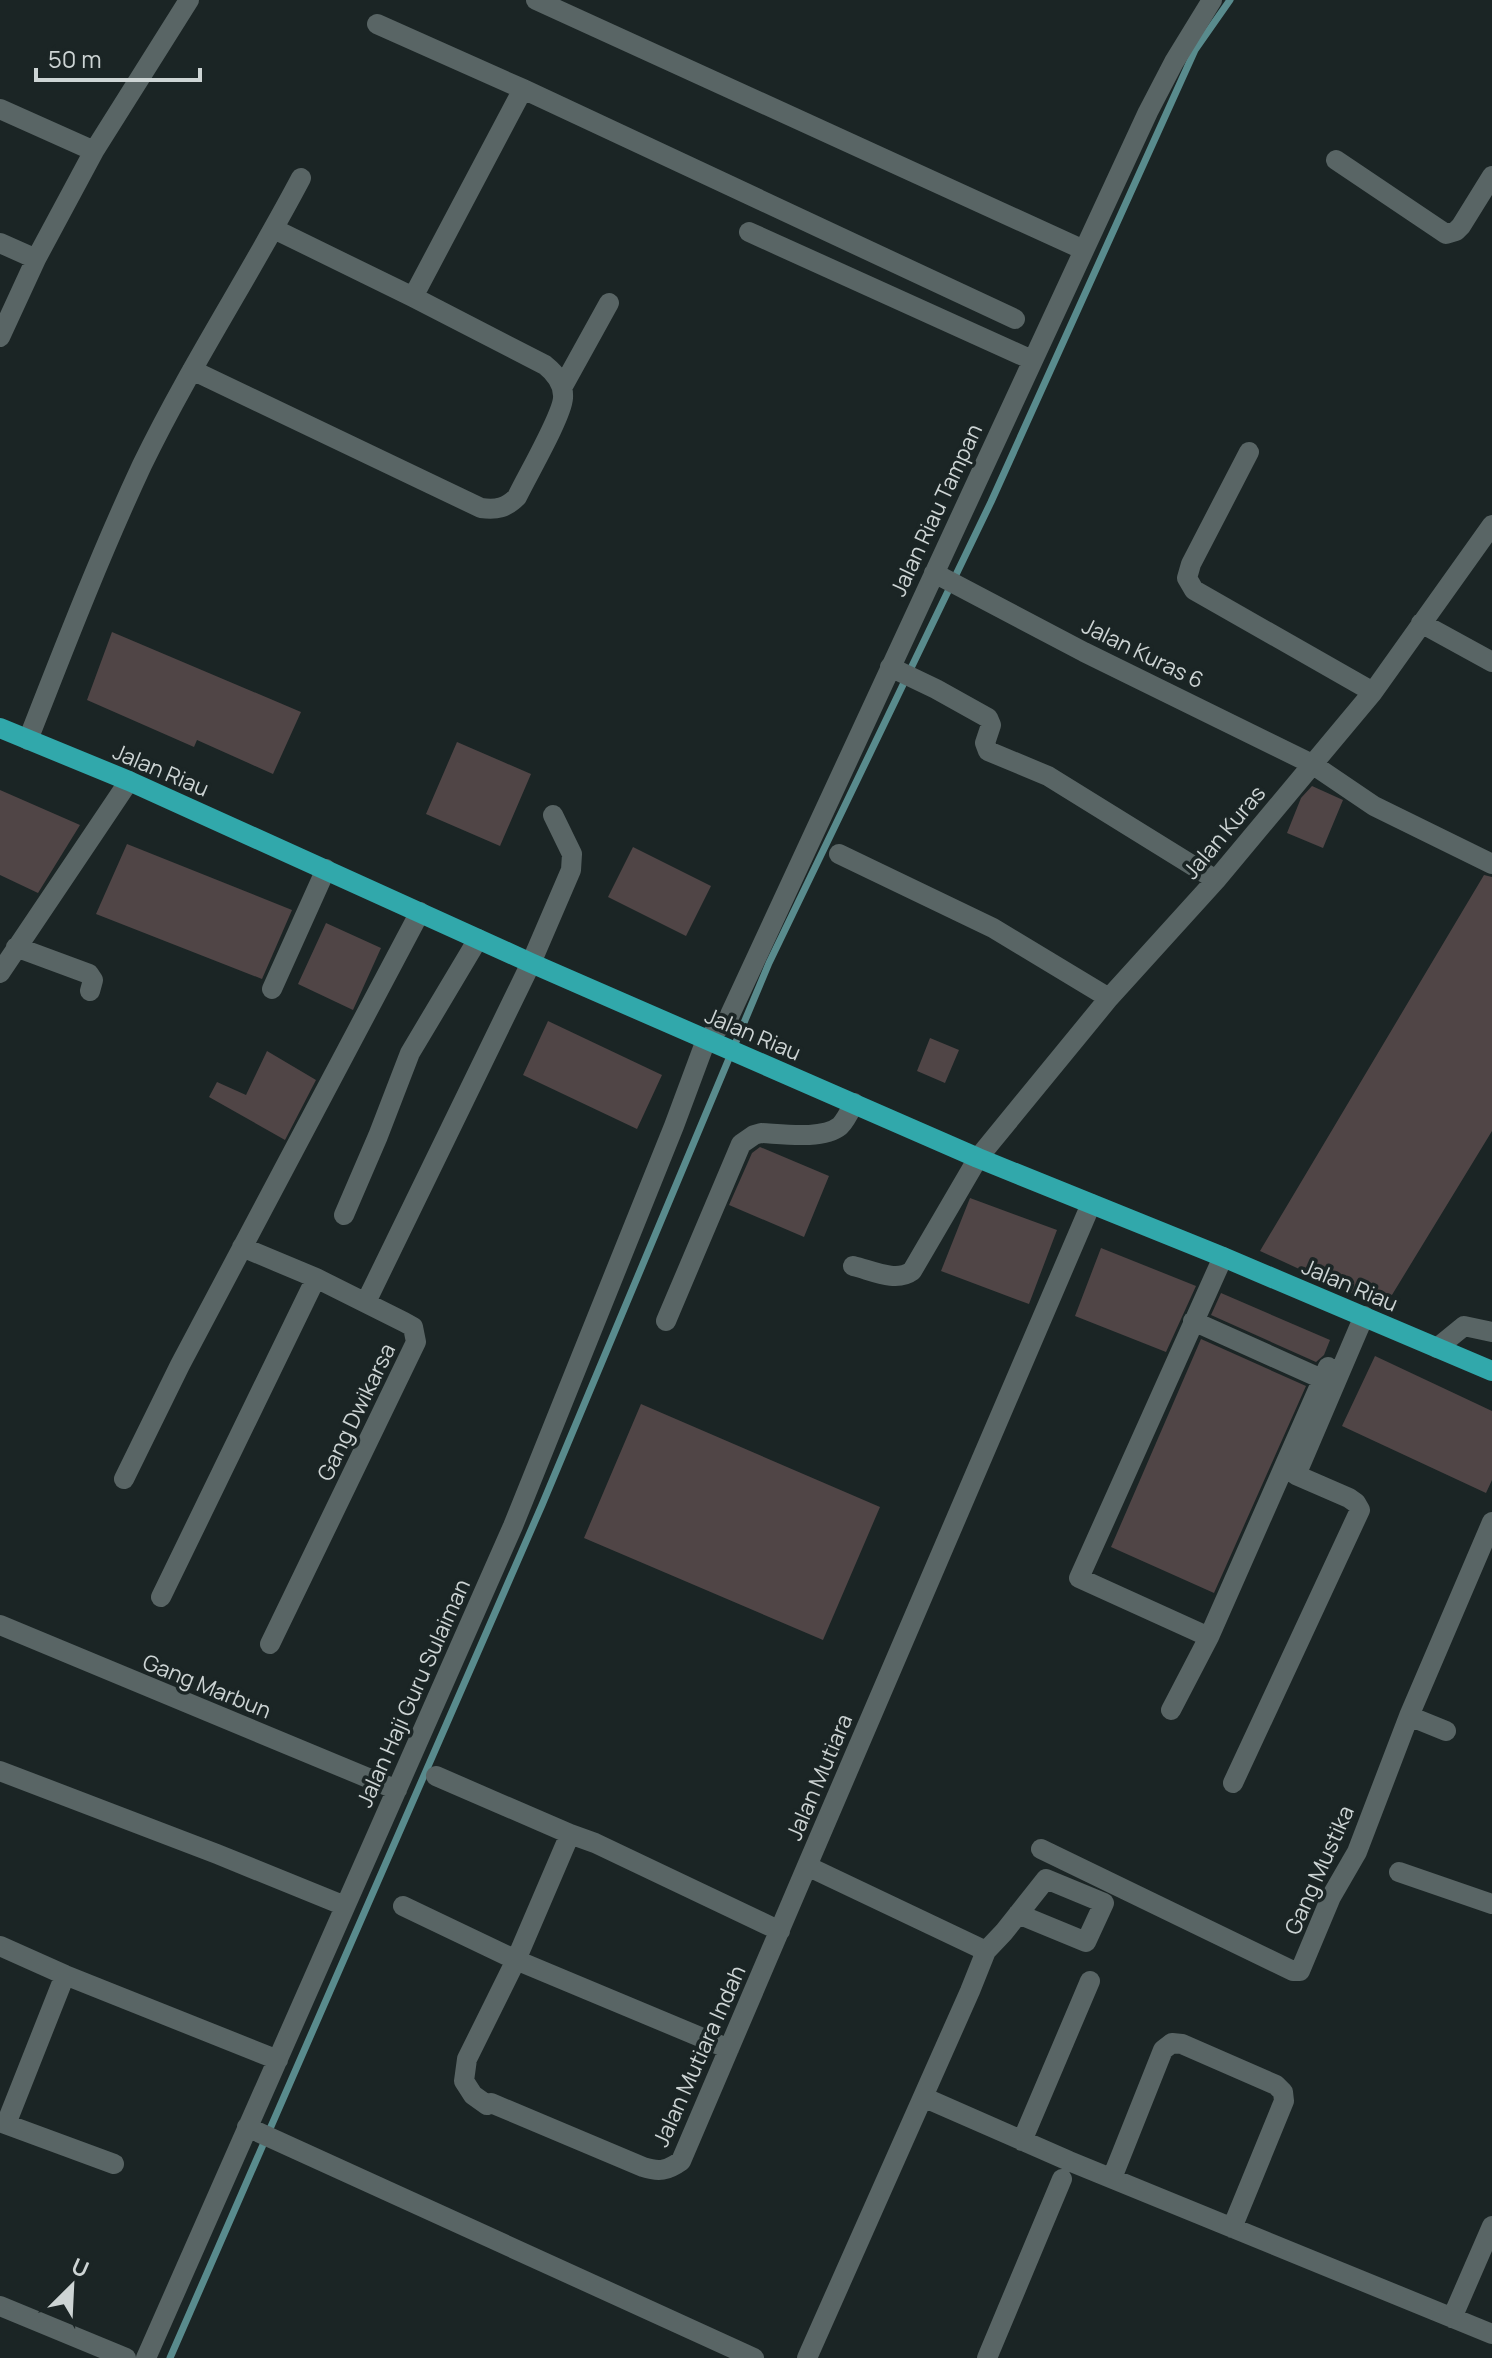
<svg xmlns="http://www.w3.org/2000/svg" width="1492" height="2358" viewBox="0 0 1492 2358" font-family="Manrope,sans-serif">
<style>
.lines{fill:none;stroke-linecap:round;stroke-linejoin:round}
.stream{stroke:#598b8d;stroke-width:7}
.building{fill:#504546}
.minor{stroke:#596565;stroke-width:20}
.major{stroke:#31a8ab;stroke-width:20}
.labels{text-anchor:middle;stroke-width:7;stroke-linejoin:round;paint-order:stroke}
.street-label{font-size:22px;fill:#cdd4d4;stroke:#1b2525}
</style>
<rect width="100%" height="100%" fill="#1b2525"/>
<g class="lines">
<path class="stream" d="M170,2358l372,-853 227,-542 222,-461 204,-452 35,-50"/>
</g>
<path class="building" d="M112,632l189,80 -28,62 -76,-34 -3,7 -107,-47z
M457,742l74,32 -31,72 -74,-32z
M1312,786l31,14 -20,48 -36,-15 14,-35z
M0,790l80,35 -42,68 -38,-18z
M127,844l165,66 -30,69 -166,-65z
M633,847l78,39 -25,50 -78,-39z
M1484,875l8,2v254l-108,177 -124,-57z
M326,923l55,25 -28,62 -55,-26z
M548,1021l114,54 -25,54 -114,-54z
M930,1038l29,12 -14,33 -28,-12z
M267,1051l49,29 -31,60 -76,-43 8,-15 29,13z
M760,1147l69,29 -25,61 -75,-32 23,-52z
M970,1198l87,32 -28,74 -88,-33z
M1101,1248l95,38 -30,66 -91,-36z
M1221,1293l109,47 -6,15 -8,7 -105,-47z
M1201,1339l105,47 -92,207 -103,-46z
M1375,1356l117,55v69l-6,13 -144,-67z
M641,1404l239,103 -57,133 -239,-102z"/>
<g class="lines">
<path class="minor" d="M536,0l548,250
M377,24l146,65 492,230
M0,109l94,42
M1336,160l110,74 10,-3 5,-5 31,-50
M749,232l283,128
M0,243l36,16
M413,297l110,-208
M0,337l36,-78 58,-108 95,-151
M192,370l289,138c16,2 25,0 36,-11 10,-21 45,-81 46,-99 1,-14 -8,-25 -18,-33l-132,-68 -139,-68
M562,388l47,-85
M1249,452l-58,112 -4,14 7,12 179,102
M934,573l150,79 228,112 62,42 118,58
M1421,623l71,39
M890,667l46,22 52,29 3,7 -6,18 3,8 60,25 168,104
M28,740c36,-92 72,-185 114,-275 48,-99 108,-190 159,-287
M839,854l154,74 116,70
M16,947l73,27 4,6 -3,11
M0,973l129,-192
M272,989l54,-120
M344,1215l34,-79 32,-83 68,-114
M242,1247l74,31 88,44 9,5 3,15 -146,302
M853,1266c18,4 43,17 59,5l66,-113 131,-160 107,-118 157,-188 119,-167
M366,1302l165,-339 40,-93 1,-16 -19,-39
M666,1321l75,-177 13,-9 7,-2c21,1 62,7 79,-7 6,-6 10,-15 14,-23
M1193,1321l129,58
M1437,1348l27,-22 28,6
M124,1479l56,-114 240,-453
M161,1597l155,-319
M0,1625l397,165
M1209,1637l-130,-59 144,-321
M1171,1710l38,-73 119,-270
M1409,1716l37,15
M0,1771l217,83 128,52
M436,1776l134,58
M1233,1783l127,-273 -4,-7 -7,-5 -53,-23 68,-159
M1041,1849l252,122h7l31,-74 26,-45 52,-136 83,-194
M807,1866l179,85
M1399,1872l93,32
M403,1906l113,54 213,89
M780,1931l-185,-88 -25,-9 -54,126 -49,99 -3,22 9,14 14,10 4,-2 152,64c16,5 24,4 38,-6l126,-295 284,-662
M0,1946l65,29 213,85
M923,2097l146,64 423,173
M0,2122l114,42
M6,2124l59,-149
M247,2127l507,231
M1022,2141l68,-160
M1112,2178l51,-128 9,-7 10,1 94,41 7,7 1,9 -52,127
M0,2306l126,52
M1452,2318l40,-92
M146,2358l367,-832 161,-400 32,-86 22,-21 420,-907 26,-50 38,-62
M807,2358l163,-367 16,-40 18,-19 42,-53 58,24 -18,39 -68,-28
M987,2358l75,-179"/>
<path class="major" d="M0,728l129,53 402,182 447,195 245,99 269,114"/>
</g>
<g class="labels">
<g class="street-label">
<text transform="translate(936 510) rotate(-65)" y="8">Jalan Riau Tampan</text>
<text transform="translate(1143 653) rotate(26)" y="8">Jalan Kuras 6</text>
<text transform="translate(161 770) rotate(23)" y="8">Jalan Riau</text>
<text transform="translate(1224 832) rotate(-50)" y="8">Jalan Kuras</text>
<text transform="translate(753 1034) rotate(23)" y="8">Jalan Riau</text>
<text transform="translate(1350 1285) rotate(23)" y="8">Jalan Riau</text>
<text transform="translate(356 1412) rotate(-64)" y="8">Gang Dwikarsa</text>
<text transform="translate(207 1686) rotate(22)" y="8">Gang Marbun</text>
<text transform="translate(413 1693) rotate(-66)" y="8">Jalan Haji Guru Sulaiman</text>
<text transform="translate(819 1777) rotate(-67)" y="8">Jalan Mutiara</text>
<text transform="translate(1319 1870) rotate(-66)" y="8">Gang Mustika</text>
<text transform="translate(699 2056) rotate(-66)" y="8">Jalan Mutiara Indah</text>
</g>
</g>
<g transform="translate(72 2286) rotate(24)" stroke="#1b2525" stroke-width="6" paint-order="stroke">
<path d="M0-6L14 30L0 20L-14 30Z" fill="#cdd4d4"/>
<text y="-12" font-size="22" font-weight="bold" text-anchor="middle" fill="#cdd4d4">U</text>
</g>
<path d="M36 68v12h164v-12" fill="none" stroke="#cdd4d4" stroke-width="4"/>
<text x="48" y="68" font-size="24" fill="#cdd4d4" stroke="#1b2525" stroke-width="6" paint-order="stroke">50 m</text>
</svg>
